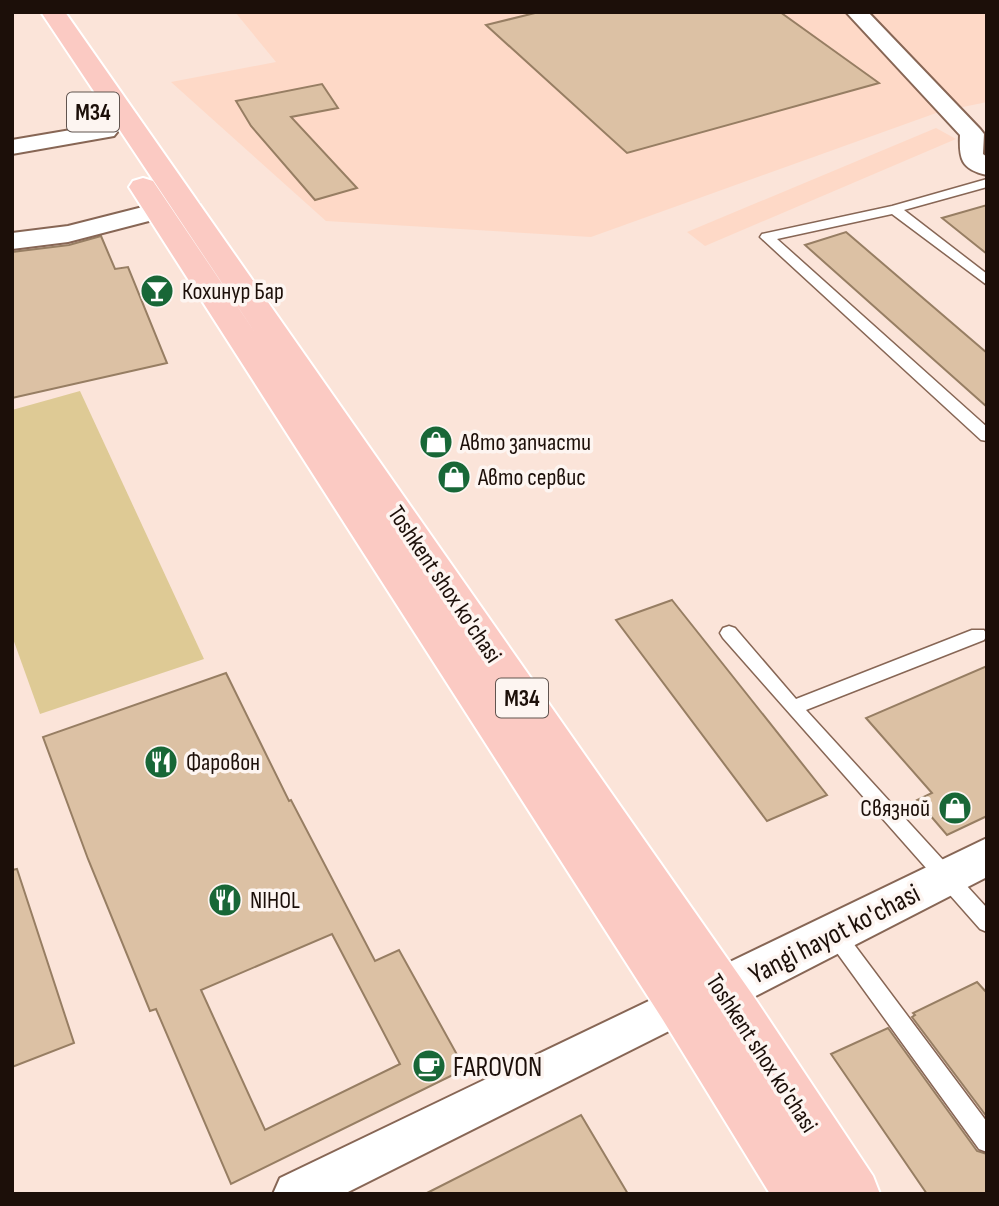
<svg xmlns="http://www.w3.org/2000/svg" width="999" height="1206" viewBox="0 0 999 1206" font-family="'Sofia Sans Condensed',sans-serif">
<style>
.built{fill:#fed9c7}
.green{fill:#deca95}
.building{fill:#dcc1a4;stroke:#977e63;stroke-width:2;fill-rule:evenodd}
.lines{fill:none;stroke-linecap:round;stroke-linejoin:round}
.lane-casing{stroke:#876655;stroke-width:3}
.street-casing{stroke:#876655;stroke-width:4}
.secondary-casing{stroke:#876655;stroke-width:4}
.primary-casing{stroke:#fff;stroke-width:4}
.lane{fill:#fff;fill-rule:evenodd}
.street{fill:#fff;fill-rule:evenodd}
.secondary{fill:#fff;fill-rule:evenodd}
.primary{fill:#fbcac3;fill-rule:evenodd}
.labels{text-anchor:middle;stroke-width:7;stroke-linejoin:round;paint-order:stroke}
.shield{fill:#fdf5f1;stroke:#60544f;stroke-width:2}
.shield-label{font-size:23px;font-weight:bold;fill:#1c0f09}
.poi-label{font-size:24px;fill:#1c0f09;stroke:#fdf5f1;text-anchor:start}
.street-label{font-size:24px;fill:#1c0f09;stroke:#fdf5f1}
.near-street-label{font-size:28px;fill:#1c0f09;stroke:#fdf5f1}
.near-poi-label{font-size:28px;fill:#1c0f09;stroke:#fdf5f1;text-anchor:start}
</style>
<rect width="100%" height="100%" fill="#fbe4d9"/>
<path class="built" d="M235,12h752v90l-48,10 -348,125 -265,-16 -155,-139 105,-20z
M936,128l20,11 -251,107 -18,-14z"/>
<path class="green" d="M80,391l124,268 -164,55 -28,-78v-226z"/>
<path class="building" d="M539,12h241l99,71 -252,70 -141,-128z
M322,84l16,24 -47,9 66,71 -42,12 -64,-74 -15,-25z
M987,205v49l-45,-36z
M846,232l141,121v54l-182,-162z
M101,236l14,33 13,-2 39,96 -155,35v-146l57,-7z
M672,600l155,195 -60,26 -151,-201z
M987,666v150l-40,19 -30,-35 15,-7 -66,-75z
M226,673l63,128 2,-1 84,161 24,-11 66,119 -234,115 -75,-175 -6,2 -62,-152 -45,-122zM332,934l68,130 -135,66 -64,-140z
M17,869l57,174 -62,24v-197z
M977,982l10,11v124l-75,-100 3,-2 -2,-2z
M888,1028l89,123 10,3v40h-60l-96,-140z
M581,1115l47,79h-203z"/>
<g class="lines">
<defs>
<path id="lane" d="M987,179v8l-83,23 83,64v11l-95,-71 -115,25 210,188v14l-6,-1 -221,-203 2,-3 130,-28z
M729,626l6,2 61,71 176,-69h12l3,5 -3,5 -178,70 181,198v24l-7,-3 -257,-291 -3,-5 3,-5z
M834,924l7,3 146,195v30l-8,-3 -152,-210 -4,-6 4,-6z"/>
<path id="street" d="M846,12h22l112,117 4,5 -1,20 4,3v18c-26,-6 -28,-16 -27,-40z
M106,124l8,2 4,5 -4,5 -102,18v-14z
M186,196l9,3 4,5 -4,5 -127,33 -56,7v-16l56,-7z
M680,986l15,6 6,13 -6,13 -351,176h-71l7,-16z"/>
<path id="secondary" d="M987,838v39l-249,128 -43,15 -17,-6 -7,-15 7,-15 29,-11z"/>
<path id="primary" d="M41,12h24l687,982 121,182 7,18h-110l-107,-174 -534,-833 4,-6 10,-3 10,3 105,156z"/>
</defs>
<use href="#lane" class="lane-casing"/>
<use href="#street" class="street-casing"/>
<use href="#secondary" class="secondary-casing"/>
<use href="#primary" class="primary-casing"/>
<use href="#lane" class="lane"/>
<use href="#street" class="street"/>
<use href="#secondary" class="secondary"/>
<use href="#primary" class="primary"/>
</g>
<defs>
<symbol id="bar-disc" viewBox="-11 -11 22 22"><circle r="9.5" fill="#186737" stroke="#fdf5f1"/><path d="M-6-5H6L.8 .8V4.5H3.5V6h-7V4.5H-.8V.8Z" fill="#fff"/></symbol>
<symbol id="shop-disc" viewBox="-11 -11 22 22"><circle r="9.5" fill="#186737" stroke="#fdf5f1"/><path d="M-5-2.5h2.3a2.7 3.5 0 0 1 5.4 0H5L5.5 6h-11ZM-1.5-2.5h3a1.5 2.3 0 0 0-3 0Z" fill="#fff"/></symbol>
<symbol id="restaurant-disc" viewBox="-11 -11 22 22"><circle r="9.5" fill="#186737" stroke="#fdf5f1"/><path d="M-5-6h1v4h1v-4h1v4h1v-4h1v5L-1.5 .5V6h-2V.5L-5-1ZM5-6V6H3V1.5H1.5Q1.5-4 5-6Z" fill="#fff"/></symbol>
<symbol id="cafe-disc" viewBox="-11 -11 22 22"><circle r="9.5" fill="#186737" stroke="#fdf5f1"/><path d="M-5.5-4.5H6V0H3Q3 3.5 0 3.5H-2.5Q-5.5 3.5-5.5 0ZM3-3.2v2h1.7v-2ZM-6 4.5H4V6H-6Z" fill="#fff"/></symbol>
</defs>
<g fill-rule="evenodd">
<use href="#bar-disc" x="138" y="272" width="38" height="38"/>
<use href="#shop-disc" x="417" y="423" width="38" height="38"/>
<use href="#shop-disc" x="435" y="458" width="38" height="38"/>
<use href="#restaurant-disc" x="142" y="743" width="38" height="38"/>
<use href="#shop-disc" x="936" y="789" width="38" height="38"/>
<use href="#restaurant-disc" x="206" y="881" width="38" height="38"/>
<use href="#cafe-disc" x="410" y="1047" width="38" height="38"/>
</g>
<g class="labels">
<g class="shield">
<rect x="67" y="92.5" width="52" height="39" rx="5"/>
<rect x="496" y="678.5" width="52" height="39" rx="5"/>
</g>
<g class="shield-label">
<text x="93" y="120">M34</text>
<text x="522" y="706">M34</text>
</g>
<g class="poi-label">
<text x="182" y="299">Кохинур Бар</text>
<text x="460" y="450">Авто запчасти</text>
<text x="478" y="485">Авто сервис</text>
<text x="186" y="770">Фаровон</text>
<text x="930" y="816" text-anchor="end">Связной</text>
<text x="250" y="908">NIHOL</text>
</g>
<g class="street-label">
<text transform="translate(445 584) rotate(56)" y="8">Toshkent shox ko'chasi</text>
<text transform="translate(762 1053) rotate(57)" y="8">Toshkent shox ko'chasi</text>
</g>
<g class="near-street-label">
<text transform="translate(834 933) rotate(-27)" y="10">Yangi hayot ko'chasi</text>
</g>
<g class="near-poi-label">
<text x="453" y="1076">FAROVON</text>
</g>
</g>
<rect width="999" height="1206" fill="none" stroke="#1c0f09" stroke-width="28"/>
</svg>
